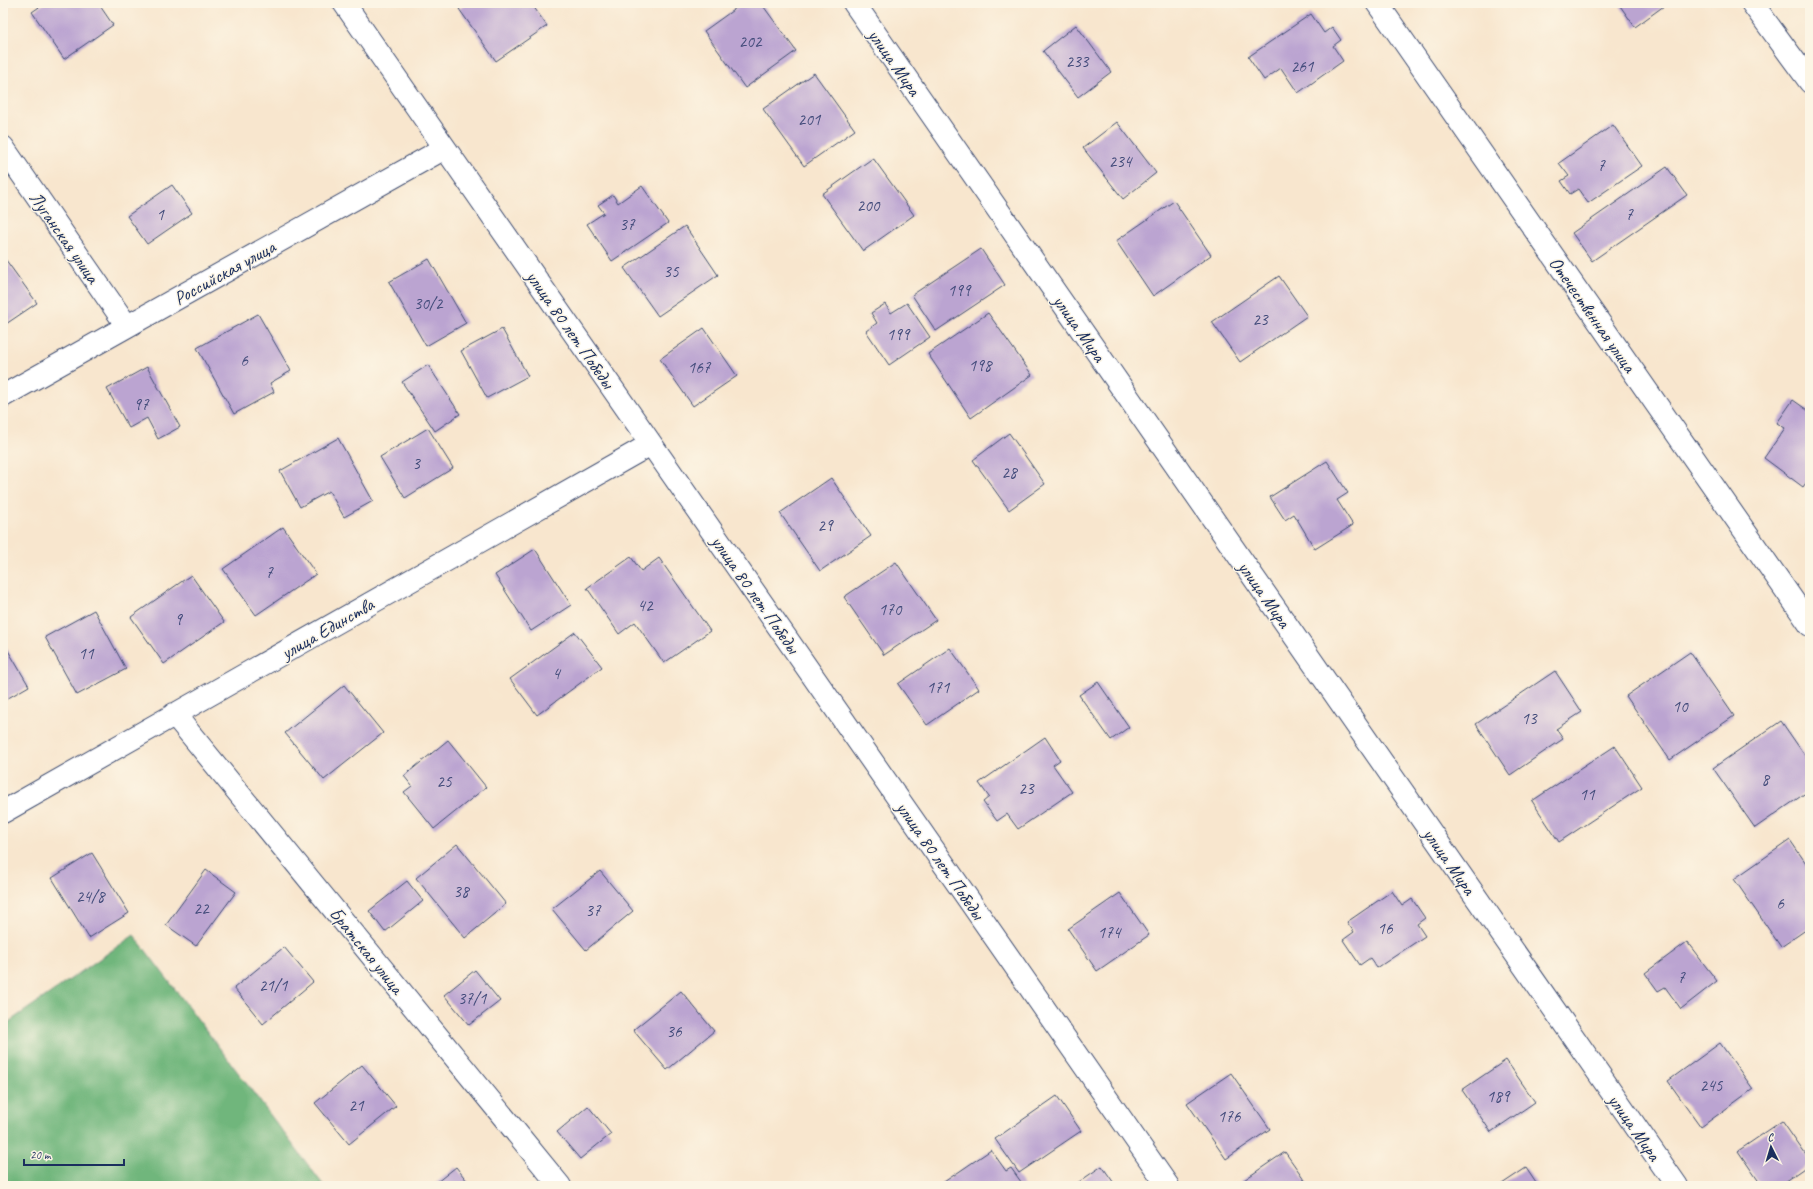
<svg xmlns="http://www.w3.org/2000/svg" width="1813" height="1189" viewBox="0 0 1813 1189" font-family="Caveat,sans-serif">
<style>
.forest{fill:#6fb67b;stroke:#45726c}
.building{fill:#bba4d1}
.lines{fill:none;stroke-linecap:round;stroke-linejoin:round}
.minor-casing{stroke:#3c4a6f;stroke-width:24}
.minor{stroke:#fff;stroke-width:22}
.labels{text-anchor:middle;stroke-width:3;stroke-linejoin:round;paint-order:stroke}
.number-label{font-size:17px;fill:#434c7b}
.street-label{font-size:19px;fill:#1b2f5e;stroke:#fcf5e5}
</style>
<rect width="100%" height="100%" fill="#fcf5e5"/>
<filter id="ink" filterUnits="userSpaceOnUse"><feTurbulence type="fractalNoise" baseFrequency=".025" numOctaves="2"/><feDisplacementMap in="SourceGraphic" scale="8" xChannelSelector="R" yChannelSelector="G"/><feConvolveMatrix kernelMatrix="1 2 1 2 8 2 1 2 1" color-interpolation-filters="sRGB"/></filter>
<filter id="wash" filterUnits="userSpaceOnUse"><feTurbulence type="fractalNoise" baseFrequency=".012" numOctaves="4" result="noise"/><feDisplacementMap in="SourceGraphic" scale="16" xChannelSelector="R" yChannelSelector="G"/><feGaussianBlur stdDeviation="0.9" result="paint"/><feColorMatrix in="noise" values="0 0 0 0 0 0 0 0 0 0 0 0 0 0 0 0 0 1.4 0 .05"/><feComposite in="paint" operator="in"/></filter>
<g filter="url(#wash)">
<rect width="100%" height="100%" fill="#f8e6ce"/>
<path class="forest" d="M134,935l190,251h-321v-160z"/>
<g id="blocks">
<path class="building" d="M45,3h53l15,22 -49,34 -32,-47z
M467,3h64l16,23 -51,35 -37,-52z
M743,3h18l35,48 -51,37 -41,-57z
M1618,3h50l-33,24z
M1311,14l13,19 8,-6 9,13 -8,6 10,15 -45,32 -17,-25 -17,12 -16,-23z
M1076,25l35,47 -33,25 -35,-46z
M814,73l41,57 -51,36 -41,-57z
M1117,122l39,51 -33,26 -40,-51z
M1613,125l29,41 -54,37 -10,-14 -8,5 -9,-13 8,-5 -10,-13z
M873,158l41,57 -51,36 -41,-57z
M1667,167l20,28 -95,66 -20,-28z
M172,185l20,28 -45,31 -20,-28z
M642,186l26,37 -56,38 -25,-37 17,-11 -6,-8 15,-10 5,8z
M1174,201l37,54 -58,41 -37,-55z
M685,226l33,49 -60,41 -34,-48z
M981,249l24,36 -69,46 -24,-36z
M3,256l34,47 -34,23z
M429,259l37,64 -40,23 -37,-64z
M1279,276l28,40 -67,46 -28,-40z
M907,303l23,34 -41,28 -23,-34 11,-8 -6,-10 14,-9 6,9z
M988,313l44,62 -61,43 -43,-64z
M258,314l33,57 -21,12 4,9 -40,22 -37,-66z
M704,328l33,48 -44,30 -33,-47z
M502,329l26,47 -41,22 -26,-47z
M428,365l32,49 -25,17 -33,-49z
M147,367l33,60 -22,12 -11,-21 -18,10 -22,-39z
M1793,400l17,12v65l-7,10 -39,-29 21,-30 -8,-5z
M428,428l25,40 -48,30 -25,-41z
M1009,433l36,51 -36,26 -36,-50z
M338,438l35,63 -29,16 -15,-26 -29,16 -20,-36z
M1327,461l21,32 -11,7 16,25 -38,24 -21,-35 -9,6 -15,-23z
M831,478l40,58 -51,35 -40,-58z
M283,527l33,47 -60,41 -33,-46z
M535,549l36,56 -40,26 -36,-56z
M631,557l10,14 18,-13 51,73 -46,32 -29,-41 -16,12 -32,-46z
M896,562l40,58 -52,35 -40,-58z
M191,575l33,47 -60,42 -33,-47z
M94,610l32,59 -49,26 -32,-58z
M575,632l27,35 -65,48 -27,-36z
M3,642l26,44 -26,15z
M950,648l29,41 -52,36 -29,-41z
M1690,652l44,64 -64,44 -44,-64z
M1555,671l27,41 -26,17 7,10 -53,36 -34,-51z
M1098,682l31,45 -18,13 -32,-45z
M344,685l39,48 -59,47 -39,-47z
M1781,721l29,42v27l-55,38 -42,-60z
M1045,737l15,23 -7,5 19,27 -54,37 -11,-15 -10,7 -14,-19 6,-5 -10,-14z
M448,740l38,47 -52,42 -30,-37 8,-6 -8,-10z
M1615,746l27,41 -83,55 -27,-41z
M1790,840l20,29v58l-29,20 -47,-68z
M457,844l49,60 -41,34 -49,-60z
M92,853l37,60 -40,25 -37,-60z
M206,870l30,22 -40,54 -30,-21z
M600,871l33,40 -47,39 -34,-41z
M407,881l16,20 -38,31 -16,-21z
M1392,891l10,15 10,-7 13,19 -8,6 8,12 -48,32 -7,-10 -10,7 -17,-25 11,-8 -7,-10z
M1120,893l29,42 -52,36 -29,-42z
M1687,942l30,39 -36,28 -16,-22 -7,4 -13,-18z
M284,947l29,35 -50,42 -29,-36z
M475,970l25,31 -31,24 -25,-30z
M681,991l33,40 -47,39 -34,-40z
M1720,1043l33,46 -52,38 -33,-46z
M1506,1060l29,42 -44,30 -29,-42z
M362,1065l34,41 -47,38 -34,-41z
M1231,1073l39,56 -44,30 -39,-56z
M1057,1096l24,35 -62,42 -24,-34z
M588,1106l23,28 -31,25 -23,-27z
M1782,1121l28,40v3l-32,22h-16l-24,-35z
M991,1150l15,21 5,-3 13,18h-86z
M1285,1152l24,34h-66l-2,-4z
M1102,1166l14,20h-43z
M456,1167l15,19h-39z
M1526,1168l12,18h-39z"/>
</g>
</g>
<g filter="url(#ink)">
<use href="#blocks" fill-opacity="0" stroke="#3c4a6f" stroke-width="1"/>
<g class="lines">
<defs>
<path id="minor" d="M344,3l824,1183
M854,3l823,1183
M1377,3l433,622
M1752,3l58,79
M3,147l124,179
M3,396l442,-248
M174,714l386,472
M3,812l648,-368"/>
</defs>
<use href="#minor" class="minor-casing"/>
<use href="#minor" class="minor"/>
</g>
</g>
<g class="labels">
<g class="number-label">
<text x="750" y="47">202</text>
<text x="1077" y="67">233</text>
<text x="1302" y="72">261</text>
<text x="809" y="125">201</text>
<text x="1120" y="167">234</text>
<text x="1601" y="171">7</text>
<text x="868" y="211">200</text>
<text x="160" y="220">1</text>
<text x="1629" y="220">7</text>
<text x="627" y="230">37</text>
<text x="671" y="277">35</text>
<text x="959" y="296">199</text>
<text x="428" y="309">30/2</text>
<text x="1260" y="325">23</text>
<text x="898" y="340">199</text>
<text x="244" y="366">6</text>
<text x="980" y="371">198</text>
<text x="699" y="373">167</text>
<text x="141" y="410">97</text>
<text x="416" y="469">3</text>
<text x="1009" y="478">28</text>
<text x="825" y="531">29</text>
<text x="269" y="578">7</text>
<text x="645" y="611">42</text>
<text x="890" y="615">170</text>
<text x="178" y="625">9</text>
<text x="86" y="659">11</text>
<text x="556" y="679">4</text>
<text x="938" y="693">171</text>
<text x="1680" y="712">10</text>
<text x="1529" y="724">13</text>
<text x="1765" y="785">8</text>
<text x="444" y="787">25</text>
<text x="1026" y="794">23</text>
<text x="1587" y="800">11</text>
<text x="461" y="897">38</text>
<text x="90" y="902">24/8</text>
<text x="1780" y="909">6</text>
<text x="201" y="914">22</text>
<text x="593" y="916">37</text>
<text x="1385" y="934">16</text>
<text x="1109" y="938">174</text>
<text x="1681" y="983">7</text>
<text x="273" y="991">21/1</text>
<text x="472" y="1004">37/1</text>
<text x="674" y="1037">36</text>
<text x="1711" y="1091">245</text>
<text x="1498" y="1102">189</text>
<text x="356" y="1111">21</text>
<text x="1229" y="1122">176</text>
</g>
<g class="street-label">
<text transform="translate(895 62) rotate(55)" y="7">улица Мира</text>
<text transform="translate(65 237) rotate(55)" y="7">Луганская улица</text>
<text transform="translate(224 272) rotate(-29)" y="7">Российская улица</text>
<text transform="translate(1593 314) rotate(55)" y="7">Отечественная улица</text>
<text transform="translate(1080 328) rotate(55)" y="7">улица Мира</text>
<text transform="translate(571 329) rotate(55)" y="7">улица 80 лет Победы</text>
<text transform="translate(756 594) rotate(55)" y="7">улица 80 лет Победы</text>
<text transform="translate(1265 594) rotate(55)" y="7">улица Мира</text>
<text transform="translate(327 628) rotate(-30)" y="7">улица Единства</text>
<text transform="translate(941 860) rotate(55)" y="7">улица 80 лет Победы</text>
<text transform="translate(1450 861) rotate(55)" y="7">улица Мира</text>
<text transform="translate(367 950) rotate(51)" y="7">Братская улица</text>
<text transform="translate(1635 1127) rotate(55)" y="7">улица Мира</text>
</g>
</g>
<rect width="1813" height="1189" fill="none" stroke="#fcf5e5" stroke-width="16"/>
<g transform="translate(1771 1147) rotate(355)" stroke="#fcf5e5" stroke-width="3" paint-order="stroke">
<path d="M0-3L7 15L0 10L-7 15Z" fill="#1b2f5e"/>
<text y="-6" font-size="11" font-weight="bold" text-anchor="middle" fill="#1b2f5e">С</text>
</g>
<path d="M24 1159v6h100v-6" fill="none" stroke="#1b2f5e" stroke-width="2"/>
<text x="30" y="1159" font-size="12" fill="#1b2f5e" stroke="#fcf5e5" stroke-width="3" paint-order="stroke">20 m</text>
</svg>
